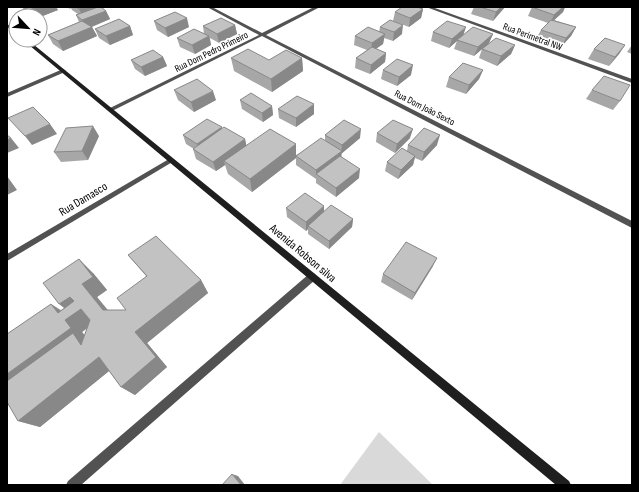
<svg xmlns="http://www.w3.org/2000/svg" width="639" height="492" viewBox="0 0 639 492" font-family="'Sofia Sans Condensed',sans-serif">
<style>
.green{fill:#d9d9d9}
.lines{fill:none;stroke-linecap:round;stroke-linejoin:round}
.street{fill:#525252;fill-rule:evenodd}
.secondary{fill:#1f1f1f;fill-rule:evenodd}
.wall{fill:#a7a7a7;fill-rule:evenodd}
.shaded-wall{fill:#888}
.building{fill:#c2c2c2;stroke:#888}
.labels{text-anchor:middle;stroke-width:3.5;stroke-linejoin:round;paint-order:stroke}
.far-street-label{font-size:10px;fill:#000;stroke:#fff}
.street-label{font-size:12px;fill:#000;stroke:#fff}
</style>
<rect width="100%" height="100%" fill="#fff"/>
<path class="green" d="M379,432l54,53h-93z"/>
<g class="lines">
<path class="street" d="M207,7h5l50,26 52,-26h6l-54,28 366,186v7l-370,-192 -150,75h-4v-2l151,-74z
M426,7h6l200,72v4z
M63,69l3,2 -1,1 -58,25v-4z
M169,159h2l3,2 -167,100v-7z
M312,273l3,1 1,3 -1,3 -234,205h-15l2,-4 241,-207z"/>
<path class="secondary" d="M7,24l9,6v3l-9,-6z
M23,40h5l541,441 2,4h-15z"/>
</g>
<path class="wall" d="M22,7h34l2,3 -18,7v-1h-11l-2,-1z
M67,7h35v1l4,3 4,8 -18,8 5,9 -34,15 -10,-7 -5,-9 31,-13 -3,-7 2,-1 -6,-4 -1,-2 -1,1z
M474,7h31l-6,7 -1,1 -5,6 -22,-7z
M532,7h33l-2,5 -9,8 22,7 -5,9 -10,11 -25,-8 5,-9 7,-7 -20,-7z
M423,9l-2,9 -12,9 -16,-6 2,-9z
M154,21l35,6 -21,10 -11,-7z
M235,25l2,9 -18,9 -9,-5 1,7 -16,9 -15,-7 -3,-9 27,-4 -1,-8z
M130,26l3,9 -23,10 -11,-7 -4,-9z
M380,27l22,7 -9,7 -9,-3 -1,6 -7,5 10,4 -1,9 -15,12 -15,-6 1,-10 11,-8 -13,-5 1,-9 24,-4z
M433,32l30,3 30,-1 -4,9 26,2 -4,9 -14,12 -18,-8 3,-9 -8,7 -20,-7 3,-8 -8,7 -18,-7z
M625,45l-6,9 -10,12 -21,-7 6,-10z
M632,45v9l-5,-2z
M163,57l4,9 -22,10 -10,-7 -4,-9z
M231,58l38,2 33,-2 1,13 -31,21 -38,-21z
M383,70l28,5 -14,11 -16,-7z
M483,70l-4,9 -13,15 -20,-7 3,-10z
M174,90l42,10 -22,12 -16,-12z
M592,90l28,11 -7,9 -27,-11z
M240,100l32,6 1,9 -10,7 -21,-13z
M278,109l36,5 -18,13 -17,-9z
M222,129l23,10 1,7 50,-2v11l29,-14v-6l35,3 -19,16v3l18,21 -23,19 -20,-14v-4l-20,-14v-7l-44,34 -24,-18 -3,-9 -9,6 -20,-12 -3,-10h1l-8,-5 -3,-9z
M377,133l33,5 -15,15 -19,-11z
M99,136l-11,24 -27,2 -7,-10z
M408,145h29l-15,16 -7,-3 -2,7 -15,14 -13,-8 2,-9 20,-11z
M324,206v5l29,8 -1,8 -23,22 -21,-15v-5l-2,2 -19,-14 -1,-9z
M128,255l73,25 7,13 -61,50 20,24 -32,28 -14,-8 -12,-16 -69,56 -22,-6 33,-117 10,6 3,-2 29,-35 14,17 -10,7 10,13h19l20,-34zM87,328l-2,7 -3,-3z
M433,266l-21,34 -31,-18 2,-8z"/>
<path class="shaded-wall" d="M37,7h19l2,3 -18,7v-1h-8l-3,-6z
M84,7h18l1,3 -19,8 -5,-9z
M501,7h4l-6,7 -1,1 -5,6 3,-9z
M563,7h2l-2,5 -13,12 4,-9z
M423,9l-2,9 -12,9 1,-9z
M106,11l4,8 -24,10 -4,-9z
M187,18l2,9 -21,10 -3,-9z
M235,25l2,9 -18,9 -2,-9z
M403,25l-1,9 -9,7 1,-9z
M130,26l3,9 -23,10 -4,-9z
M92,27l5,9 -34,15 -5,-10z
M466,27l-3,9 -6,4v1l-8,7 3,-9z
M576,27l-5,9 -10,11 5,-9z
M385,34l-2,10 -12,8 1,-9z
M493,34l-4,9 -15,13 4,-9z
M209,36l2,9 -16,9 -3,-9z
M515,45l-4,9 -14,12 4,-10z
M625,45l-6,9 -10,12 6,-9z
M386,53l-1,9 -15,12 1,-9z
M163,57l4,9 -22,10 -4,-9z
M302,58l1,13 -31,21 -1,-13z
M413,65l-2,10 -14,11 2,-9z
M483,70l-4,9 -13,15 3,-9z
M213,91l3,9 -22,12 -3,-10z
M314,104v10l-18,13v-9z
M272,106l1,9 -10,7 -1,-9z
M50,124l7,10 -25,11 -7,-9z
M93,126l6,10 -11,24 -6,-9z
M222,127l2,9 -24,17 -3,-9z
M361,129l-1,9 -19,16 1,-9z
M413,129l-3,9 -15,15 2,-9z
M440,135l-3,10 -15,16 2,-9z
M11,138l8,10 -12,5v-13z
M245,139l2,9 -23,13 1,4 -9,6 -3,-9z
M296,144v13v-1v2l-44,34 -2,-13z
M342,151l-1,9 -25,14v-4z
M415,156l-2,9 -15,14 3,-9z
M360,169l-1,9 -23,19v-9z
M7,176l10,14 -10,5z
M324,206v9l-16,11v3l-2,2v-9z
M353,219l-1,8 -23,22v-8z
M437,258l-4,8 -21,34 3,-7z
M79,259l14,14 14,17 -10,7 20,24 -14,-11 -21,-26z
M201,280l7,13 -61,50 20,24 -32,28 -14,-8 14,-55z
M70,297l27,24 -15,11 5,7 2,5 -82,50v-20l44,-70 17,12 5,-1 -14,-11z
M99,357l15,10 -74,60 -22,-6z
M232,474l6,2 7,9h-4z"/>
<path class="building" d="M23,7h14l-8,3z
M76,7h8l-5,2z
M98,7h3l5,4 -24,9 -6,-5z
M402,7h15l6,2 -13,9 -15,-6z
M480,7h21l-5,5z
M532,7h31l-9,8z
M175,12l12,6 -22,10 -11,-7z
M221,18l14,7 -18,9 -14,-8z
M119,19l11,7 -24,10 -11,-7z
M390,20l13,5 -9,7 -14,-5z
M551,20l25,7 -10,11 -25,-8z
M82,21l10,6 -34,14 -10,-6z
M447,21l19,6 -14,12 -19,-7z
M368,27l17,7 -13,9 -17,-7z
M473,27l20,7 -15,13 -21,-7z
M194,29l15,7 -17,9 -15,-7z
M496,38l19,7 -14,11 -19,-7z
M605,38l20,7 -10,12 -21,-8z
M372,47l14,6 -15,12 -15,-7z
M248,49l21,11 17,-10 16,8 -31,21 -40,-21z
M153,50l10,7 -22,10 -10,-7z
M397,59l16,6 -14,12 -16,-7z
M463,63l20,7 -14,15 -20,-8z
M604,76l26,9 -10,16 -28,-11z
M197,79l16,12 -22,11 -17,-12z
M251,93l21,13 -10,7 -22,-13z
M297,96l17,8 -18,14 -18,-9z
M33,107l17,17 -25,12 -17,-18z
M207,119l15,8 -25,17 -14,-9z
M344,120l17,9 -19,16 -17,-10z
M393,120l20,9 -16,15 -20,-11z
M93,126l-11,25 -28,1 12,-24z
M224,127l21,12 -32,23 -20,-13z
M424,128l16,7 -16,17 -16,-7z
M270,129l26,15 -46,35 -26,-18z
M7,135l4,3 -4,2z
M321,138l21,13 -26,19 -20,-14z
M402,148l13,8 -14,14 -14,-8z
M340,156l20,13 -24,19 -20,-14z
M305,193l19,13 -18,16 -20,-14z
M331,205l22,14 -24,22 -21,-15z
M156,236l45,44 -66,52 21,25 -35,30 -22,-30 -81,64 -11,-19v-21l66,-48 8,12 9,-25 -9,-11 -16,11 6,8 -64,46v-40l44,-30 7,9 16,-12 -4,-4 -11,7 -16,-21 36,-24 14,18 -11,7 21,26h23l-9,-12 30,-22 -19,-21z
M406,242l31,16 -22,35 -32,-19z
M232,474l9,11h-19z"/>
<g class="labels">
<g class="far-street-label">
<text transform="translate(533 36) rotate(20)" y="4">Rua Perimetral NW</text>
<text transform="translate(211 51) rotate(-26)" y="4">Rua Dom Pedro Primeiro</text>
<text transform="translate(425 107) rotate(27)" y="4">Rua Dom João Sexto</text>
</g>
<g class="street-label">
<text transform="translate(83 199) rotate(-31)" y="4">Rua Damasco</text>
<text transform="translate(303 253) rotate(40)" y="4">Avenida Robson silva</text>
</g>
</g>
<rect width="639" height="492" fill="none" stroke="#000000" stroke-width="16"/>
<g transform="translate(28 28) rotate(116)"><circle r="19" fill="#ffffff" stroke="#999999"/>
<path d="M0-3L7 15L0 10L-7 15Z" fill="#000000"/>
<text y="-6" font-size="11" font-weight="bold" text-anchor="middle" fill="#000000">N</text>
</g>
</svg>
